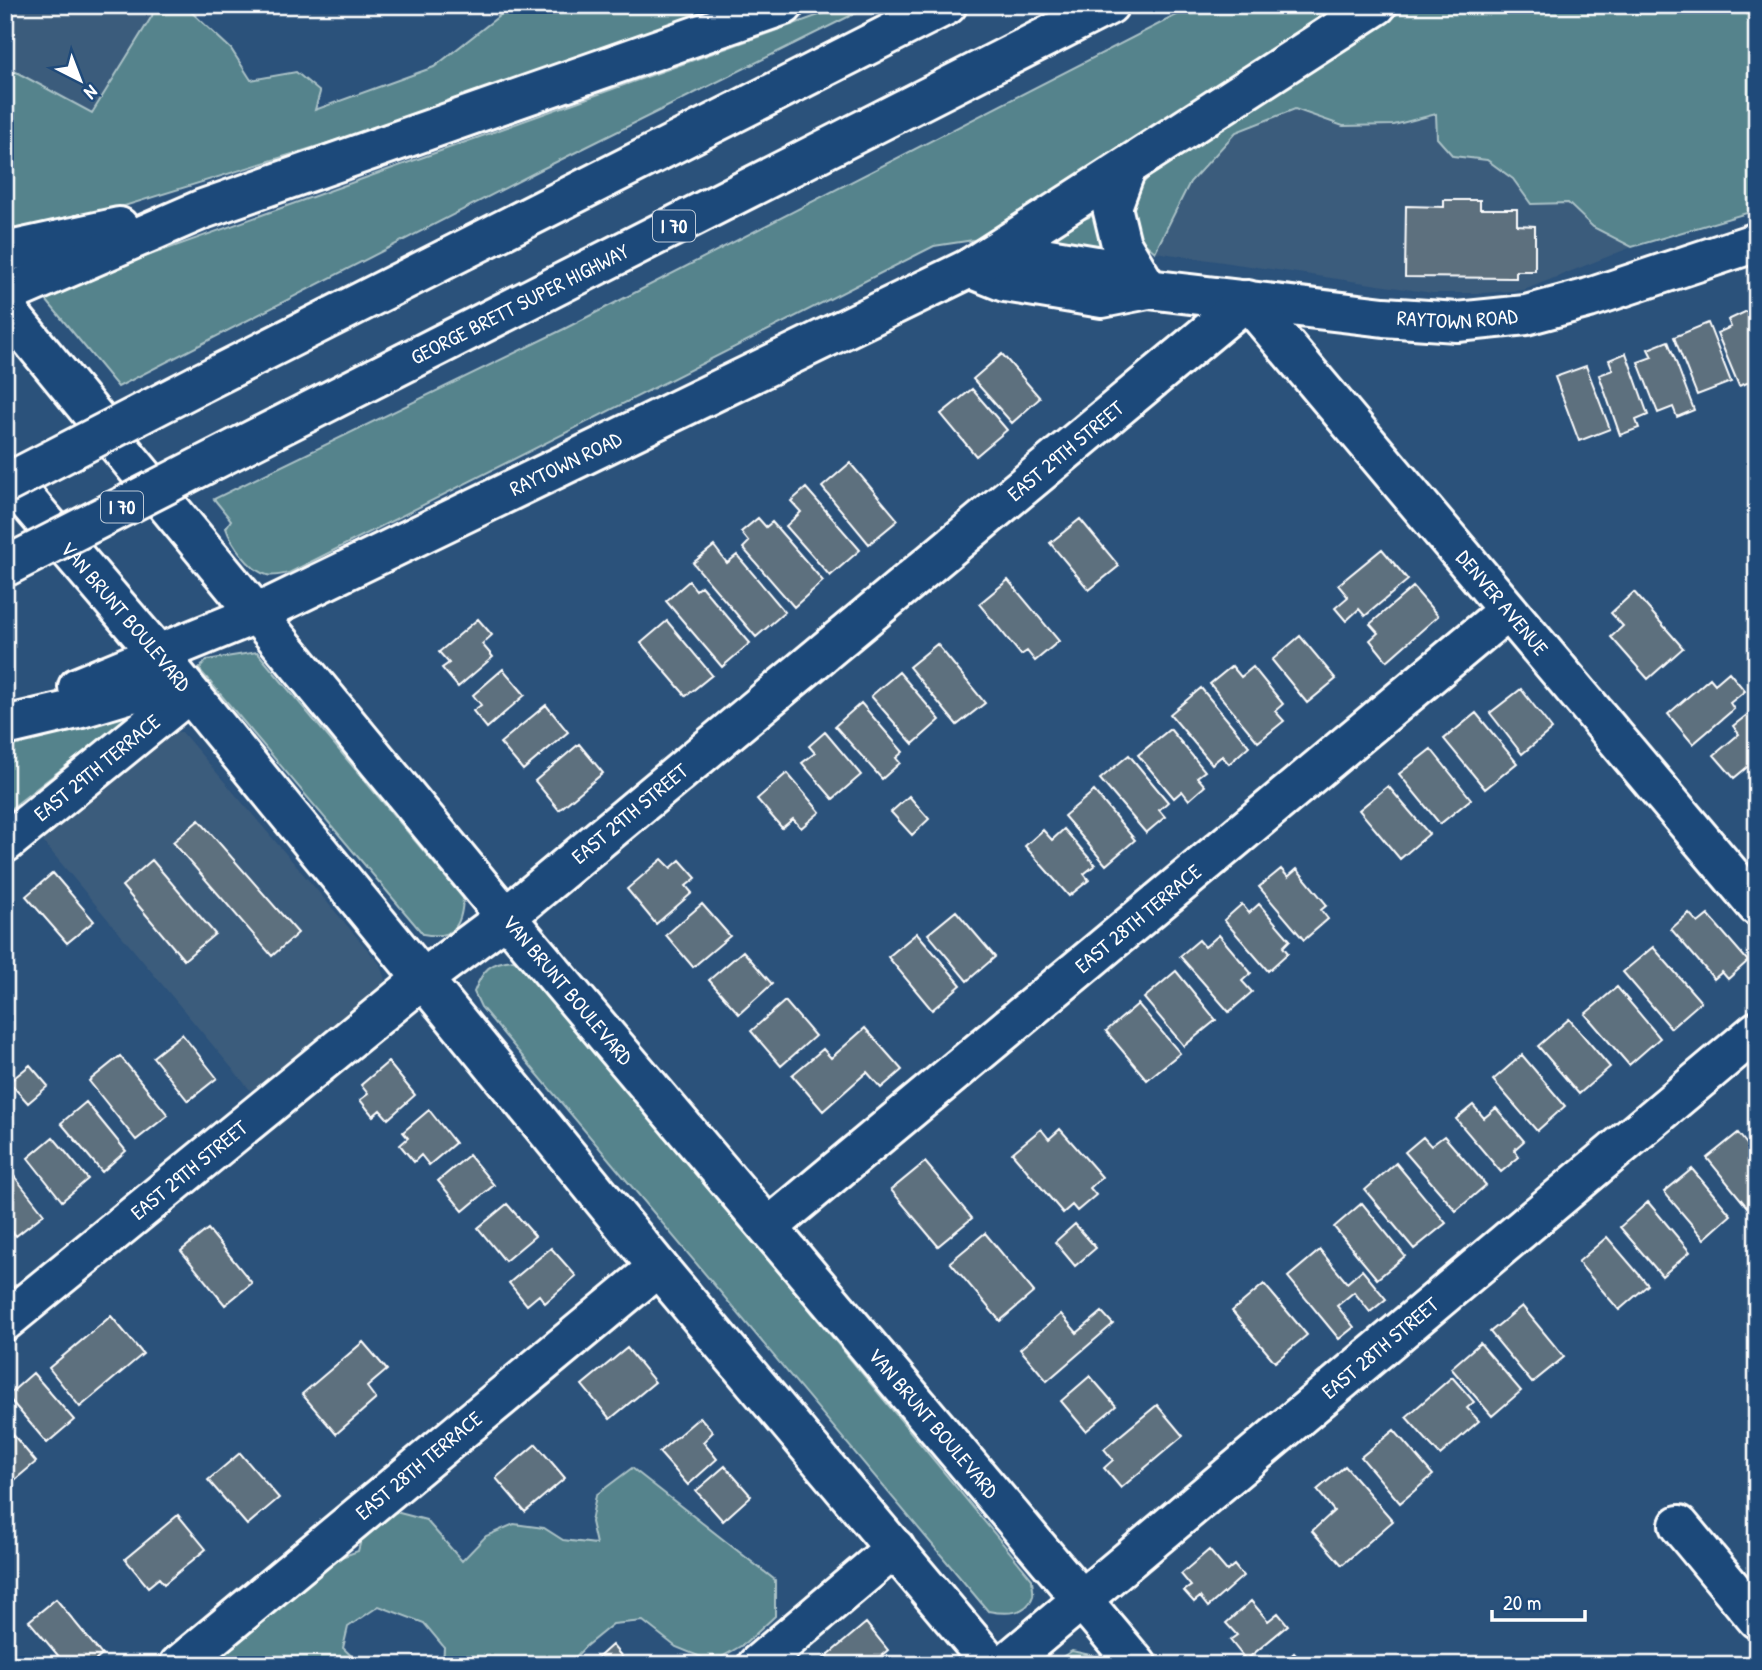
<svg xmlns="http://www.w3.org/2000/svg" width="1762" height="1670" viewBox="0 0 1762 1670" font-family="'Patrick Hand',sans-serif">
<style>
.built{fill:#3a5b7c}
.green{fill:#54838c;stroke:#aac1c6;stroke-width:2}
.building{fill:#5d707e;stroke:#fff;stroke-width:2}
.lines{fill:none;stroke-linecap:round;stroke-linejoin:round}
.minor-casing{stroke:#fff;stroke-width:44}
.major-casing{stroke:#fff;stroke-width:44}
.highway-casing{stroke:#fff;stroke-width:44}
.minor{stroke:#1f4a7a;stroke-width:38}
.major{stroke:#1f4a7a;stroke-width:38}
.highway{stroke:#1f4a7a;stroke-width:38}
.highway-bridge-casing{stroke:#fff;stroke-width:44;stroke-linecap:butt}
.highway-bridge{stroke:#1f4a7a;stroke-width:38}
.labels{text-anchor:middle;stroke-width:5;stroke-linejoin:round;paint-order:stroke}
.shield{fill:#1f4a7a;stroke:#bcc9d7;stroke-width:2}
.shield-label{font-size:19px;font-weight:bold;fill:#fff}
.street-label{font-size:21px;fill:#fff;stroke:#1f4a7a}
</style>
<rect width="100%" height="100%" fill="#2b527b"/>
<filter id="ink" filterUnits="userSpaceOnUse"><feTurbulence type="fractalNoise" baseFrequency=".0143" numOctaves="2"/><feDisplacementMap in="SourceGraphic" scale="14" xChannelSelector="R" yChannelSelector="G"/><feConvolveMatrix kernelMatrix="1 2 1 2 8 2 1 2 1" color-interpolation-filters="sRGB"/></filter>
<g filter="url(#ink)">
<path class="built" d="M5,5h138l9,11 -60,97 -87,-47z
M1295,109l48,17 51,-1 43,-11 16,42 34,4 26,19 18,25 37,-1 25,24 39,20 -108,43 -41,3h-51l-277,-41 35,-71 46,-49z
M169,732h13l198,232 5,16 -6,12 -124,104 -215,-258z"/>
<path class="green" d="M155,5l31,2 45,42 20,31 45,-8 24,20 -5,18 119,-43 79,-62h226l-230,82 -485,150 -19,-3v-168l87,47 60,-97z
M839,5h33l-332,165 -422,217 -76,-92 74,-35 12,3 708,-254z
M1196,5h153l-369,234 -46,7 -645,327c-6,1 -16,4 -22,2 -17,-4 -36,-32 -41,-47l5,-8 -17,-21 350,-170z
M1411,5h346v205l-125,37 -39,-20 -25,-24 -37,1 -18,-25 -26,-19 -34,-4 -16,-18 -1,-24 -42,11 -51,1 -48,-17 -59,23 -46,50 -35,70 -18,-15 -8,-18 7,-28 20,-22z
M1097,215l8,36 -59,-6c14,-13 32,-26 51,-30z
M257,652l206,246c-1,28 -10,42 -40,36l-224,-265 8,-9z
M134,707l4,14 -57,33 -76,59v-67z
M514,960l14,9 504,610c0,4 2,13 1,17 -7,20 -29,18 -45,15l-507,-604 -7,-15c9,-23 16,-30 40,-32z
M632,1468l143,112v36l-29,27 -33,19 -37,-15 -33,-26 -30,3 -27,22 -18,19h-125l1,-18 -20,-24 -45,-17 -31,21 -5,21 18,17h-161l50,-50 27,-5 40,-44 41,-15 7,-25 27,-15 34,9 36,41 24,-25 28,-12 30,4 19,12 33,4 -5,-22 5,-27z
M1072,1651l22,5 11,9h-50l1,-4z"/>
<path class="building" d="M1444,200h36v9h37v16l18,1v45h-19v7l-111,-1 1,-71 38,1z
M1747,311l10,24v56l-3,1 -4,-10 -11,4 -22,-53 14,-6 -3,-7z
M1708,323l23,59 -34,13 -23,-58z
M1668,341l26,69 -17,7 -4,-10 -15,6 -20,-51 14,-5 -4,-8z
M1626,353l22,62 -12,5 3,8 -19,7 -21,-60 14,-5 -4,-10z
M1002,354l38,44 -28,25 -39,-44z
M1586,366l24,63 -31,12 -24,-64z
M972,389l35,41 -31,26 -35,-42z
M850,463l48,57 -29,24 -47,-57z
M806,488l54,62 -30,26 -44,-50 15,-14 -10,-11z
M758,518l8,9 6,-5 51,59 -29,26 -51,-59 6,-6 -8,-10z
M1080,519l39,47 -30,24 -39,-47z
M714,546l13,17 10,-8 48,57 -29,25 -63,-74z
M1382,549l26,31 -43,36 -6,-7 -13,12 -11,-13 13,-11 -10,-12z
M1008,580l51,61 -24,20 -8,-10 -6,4 -42,-51z
M689,581l7,9 5,-4 49,57 -28,24 -56,-66z
M1413,587l25,29 -51,45 -17,-21 8,-7 -8,-9z
M1634,592l49,56 -35,31 -37,-42 12,-11 -12,-13z
M478,619l14,16 -10,9 11,13 -35,30 -16,-19 7,-5 -10,-11z
M667,621l45,54 -26,21 -45,-53z
M1300,636l36,43 -29,24 -35,-43z
M937,644l48,59 -28,22 -48,-58z
M1232,666l9,11 12,-10 30,37 -8,7 9,10 -26,21 -48,-58z
M503,669l22,26 -38,33 -14,-17 8,-6 -8,-10z
M899,672l41,48 -27,24 -42,-48z
M1729,672l16,19 -15,12 4,6 -41,35 -25,-30 42,-36 5,6z
M1201,688l48,58 -20,18 -7,-8 -10,8 -42,-50z
M1521,689l31,40 -30,25 -32,-41z
M861,703l42,49 -7,6 4,5 -18,16 -47,-53z
M546,705l22,27 -45,38 -23,-27z
M1757,707v52l-23,19 -20,-23 25,-21 -6,-8z
M1476,713l41,50 -32,26 -41,-50z
M1170,729l35,42 -8,6 8,9 -16,14 -7,-9 -8,7 -36,-43z
M825,732l36,43 -28,24 -31,-36 13,-10 -6,-7z
M579,744l24,29 -44,37 -24,-29z
M1431,749l40,50 -31,25 -41,-50z
M1129,755l39,47 -9,8 6,7 -19,16 -46,-54z
M787,773l33,39 -19,16 -8,-9 -11,9 -25,-29z
M1388,786l41,48 -29,25 -41,-49z
M1094,791l41,49 -29,25 -42,-49z
M909,796l20,23 -17,16 -21,-23z
M199,820l99,113 -26,23 -99,-114z
M1064,829l31,36 -11,9 5,6 -20,16 -44,-50 18,-16 9,10z
M662,859l9,9 9,-8 16,18 -10,8 6,7 -36,31 -29,-35z
M152,860l63,74 -31,26 -62,-74z
M1281,869l7,8 9,-8 30,36 -6,5 7,9 -24,21 -45,-53z
M53,873l41,48 -27,22 -41,-47z
M702,904l28,32 -37,31 -27,-32z
M1242,904l7,9 10,-9 31,36 -7,7 5,6 -20,18 -44,-51z
M956,911l39,46 -28,24 -39,-47z
M1689,913l9,10 10,-8 40,46 -20,18 -6,-7 -8,7 -43,-50z
M917,933l44,52 -29,25 -44,-53z
M1219,935l32,38 -9,8 10,11 -23,20 -49,-56 19,-16 6,7z
M1653,947l48,55 -30,26 -48,-56z
M743,951l29,33 -33,30 -30,-34z
M1176,971l40,49 -32,26 -40,-48z
M1617,987l43,51 -31,27 -44,-51z
M785,1001l30,35 -34,30 -30,-35z
M1138,1004l42,49 -33,27 -41,-49z
M1569,1019l41,48 -31,27 -41,-48z
M865,1028l37,42 -21,18 -14,-16 -44,39 -31,-36 31,-26 8,9z
M182,1034l35,44 -29,23 -35,-44z
M1522,1055l43,51 -28,25 -44,-51z
M120,1056l48,59 -32,25 -47,-59z
M388,1062l27,33 -27,24 -8,-9 -7,6 -13,-16 8,-6 -7,-9z
M30,1065l18,21 -20,17 -19,-21z
M86,1102l40,49 -24,21 -41,-49z
M1473,1105l11,13 12,-10 28,33 -10,9 5,7 -18,15 -45,-53z
M429,1110l26,33 -26,22 -8,-10 -7,7 -14,-17 8,-7 -5,-6z
M1041,1129l8,10 11,-10 42,48 -12,11 6,7 -19,16 -5,-6 -9,8 -51,-60z
M1738,1133l19,24v42l-10,8 -40,-49z
M1444,1136l42,49 -30,26 -51,-59 18,-15 8,9z
M53,1137l35,42 -26,22 -34,-43z
M469,1155l25,30 -31,26 -25,-30z
M925,1162l47,56 -34,28 -47,-56z
M1396,1163l50,60 -32,26 -49,-59z
M1692,1169l39,46 -27,24 -40,-47z
M10,1171l34,43 -28,22 -11,-13v-48z
M1648,1202l42,50 -28,24 -42,-49z
M1362,1203l43,53 -28,23 -43,-52z
M507,1204l28,32 -30,25 -27,-33z
M1075,1224l21,24 -21,18 -20,-24z
M208,1229l44,54 -27,22 -44,-54z
M985,1233l49,59 -34,29 -50,-59z
M1607,1237l41,48 -29,25 -41,-48z
M551,1248l25,28 -31,27 -6,-8 -12,10 -18,-22z
M1320,1250l27,33 15,-13 24,29 -16,13 -16,-20 -17,14 17,21 -15,12 -51,-62z
M1264,1284l43,51 -32,27 -43,-51z
M1522,1306l42,51 -32,26 -42,-51z
M1102,1312l11,12 -66,57 -27,-32 41,-35 16,19z
M111,1316l32,38 -63,53 -31,-39z
M363,1342l24,28 -20,17 9,12 -40,35 -34,-40z
M1480,1343l41,48 -29,25 -41,-48z
M627,1348l28,34 -45,37 -28,-34z
M33,1373l41,47 -27,23 -40,-47z
M1090,1376l26,30 -30,25 -25,-30z
M1452,1377l22,25 -7,6 12,13 -39,34 -34,-38z
M1157,1405l26,31 -62,52 -17,-20 9,-8 -9,-11z
M700,1417l13,15 -10,10 14,17 -29,26 -29,-33z
M5,1425l31,37 -31,26z
M1394,1430l39,45 -33,28 -39,-46z
M536,1444l29,34 -40,34 -29,-34z
M240,1453l39,45 -32,27 -39,-45z
M725,1466l26,30 -28,25 -27,-30z
M1345,1466l48,55 -51,44 -30,-34 22,-20 -17,-21z
M178,1515l28,34 -42,35 -5,-6 -11,9 -23,-28z
M1209,1550l18,21 7,-6 9,11 -35,31 -8,-10 -6,5 -10,-11 7,-5 -10,-12z
M56,1599l46,56 -12,10h-9l-3,-4 -4,4h-8l-37,-44z
M1251,1601l17,20 10,-8 10,12 -42,35 -16,-20 7,-5 -11,-12z
M866,1623l22,27 -18,15h-54z
M612,1645l17,20h-39z
M1294,1653l11,12h-24z"/>
<g class="lines">
<defs>
<g id="minor">
<path id="s1" d="M970,268l35,14 97,16 46,-9 236,28 73,5 69,-7 63,-17 168,-56"/>
<path id="s2" d="M158,654l98,-40 714,-346 49,-15 89,15 40,21"/>
<path id="s3" d="M5,843l184,-150"/>
<path id="s4" d="M769,1227l738,-616"/>
<path id="s5" d="M5,1321l418,-342 83,-62 741,-617 510,606"/>
<path d="M1679,1525l78,94"/>
<path id="s6" d="M179,1665l479,-398"/>
<path d="M757,1665l138,-117"/>
<path id="s7" d="M1004,1665l753,-634"/>
</g>
<g id="major">
<path id="s8" d="M5,308l501,609 631,748"/>
<path id="s9" d="M5,475l153,179 500,613 334,398"/>
</g>
<g id="highway">
<path d="M1126,169l-14,38 9,37 27,45"/>
<path d="M5,252l114,-25"/>
<path d="M970,268l407,-263"/>
<path d="M5,295l198,-86 581,-204"/>
<path d="M199,384l748,-379"/>
<path id="s10" d="M239,447l870,-442"/>
<path d="M78,687l80,-33"/>
<path d="M5,726l76,-18 50,-15 28,-2 30,2"/>
</g>
</defs>
<use href="#minor" class="minor-casing"/>
<use href="#major" class="major-casing"/>
<use href="#highway" class="highway-casing"/>
<use href="#minor" class="minor"/>
<use href="#major" class="major"/>
<use href="#highway" class="highway"/>
<defs>
<path id="highway-bridge" d="M5,484l194,-100
M5,567l234,-120"/>
</defs>
<use href="#highway-bridge" class="highway-bridge-casing"/>
<use href="#highway-bridge" class="highway-bridge"/>
</g>
</g>
<g class="labels">
<g class="shield">
<rect x="653" y="210.5" width="42" height="31" rx="5"/>
<rect x="101" y="491.5" width="42" height="31" rx="5"/>
</g>
<g class="shield-label">
<text x="674" y="233">I 70</text>
<text x="122" y="514">I 70</text>
</g>
<g class="street-label">
<text dy="7" stroke="none"><textPath href="#s10" startOffset="315">GEORGE BRETT SUPER HIGHWAY</textPath></text>
<text dy="7" stroke="none"><textPath href="#s1" startOffset="494">RAYTOWN ROAD</textPath></text>
<text dy="7" stroke="none"><textPath href="#s5" startOffset="1372">EAST 29TH STREET</textPath></text>
<text dy="7" stroke="none"><textPath href="#s2" startOffset="450">RAYTOWN ROAD</textPath></text>
<text dy="7" stroke="none"><textPath href="#s5" startOffset="2004">DENVER AVENUE</textPath></text>
<text dy="7" stroke="none"><textPath href="#s9" startOffset="186">VAN BRUNT BOULEVARD</textPath></text>
<text dy="7" stroke="none"><textPath href="#s3" startOffset="119">EAST 29TH TERRACE</textPath></text>
<text dy="7" stroke="none"><textPath href="#s5" startOffset="805">EAST 29TH STREET</textPath></text>
<text dy="7" stroke="none"><textPath href="#s4" startOffset="481">EAST 28TH TERRACE</textPath></text>
<text dy="7" stroke="none"><textPath href="#s8" startOffset="884">VAN BRUNT BOULEVARD</textPath></text>
<text dy="7" stroke="none"><textPath href="#s5" startOffset="238">EAST 29TH STREET</textPath></text>
<text dy="7" stroke="none"><textPath href="#s7" startOffset="492">EAST 28TH STREET</textPath></text>
<text dy="7" stroke="none"><textPath href="#s8" startOffset="1451">VAN BRUNT BOULEVARD</textPath></text>
<text dy="7" stroke="none"><textPath href="#s6" startOffset="312">EAST 28TH TERRACE</textPath></text>
</g>
</g>
<rect width="1762" height="1670" fill="none" stroke="#1f4a7a" stroke-width="28"/>
<rect x="14" y="14" width="1734" height="1642" fill="none" stroke="#fff" stroke-width="2.5" filter="url(#ink)"/>
<g transform="translate(80 80) rotate(138)" stroke="#1f4a7a" stroke-width="5" paint-order="stroke">
<path d="M0-5L12 26L0 18L-12 26Z" fill="#ffffff"/>
<text y="-10" font-size="19" font-weight="bold" text-anchor="middle" fill="#ffffff">N</text>
</g>
<path d="M1492 1610v10h93v-10" fill="none" stroke="#ffffff" stroke-width="3.5"/>
<text x="1503" y="1610" font-size="21" fill="#ffffff" stroke="#1f4a7a" stroke-width="5" paint-order="stroke">20 m</text>
</svg>
